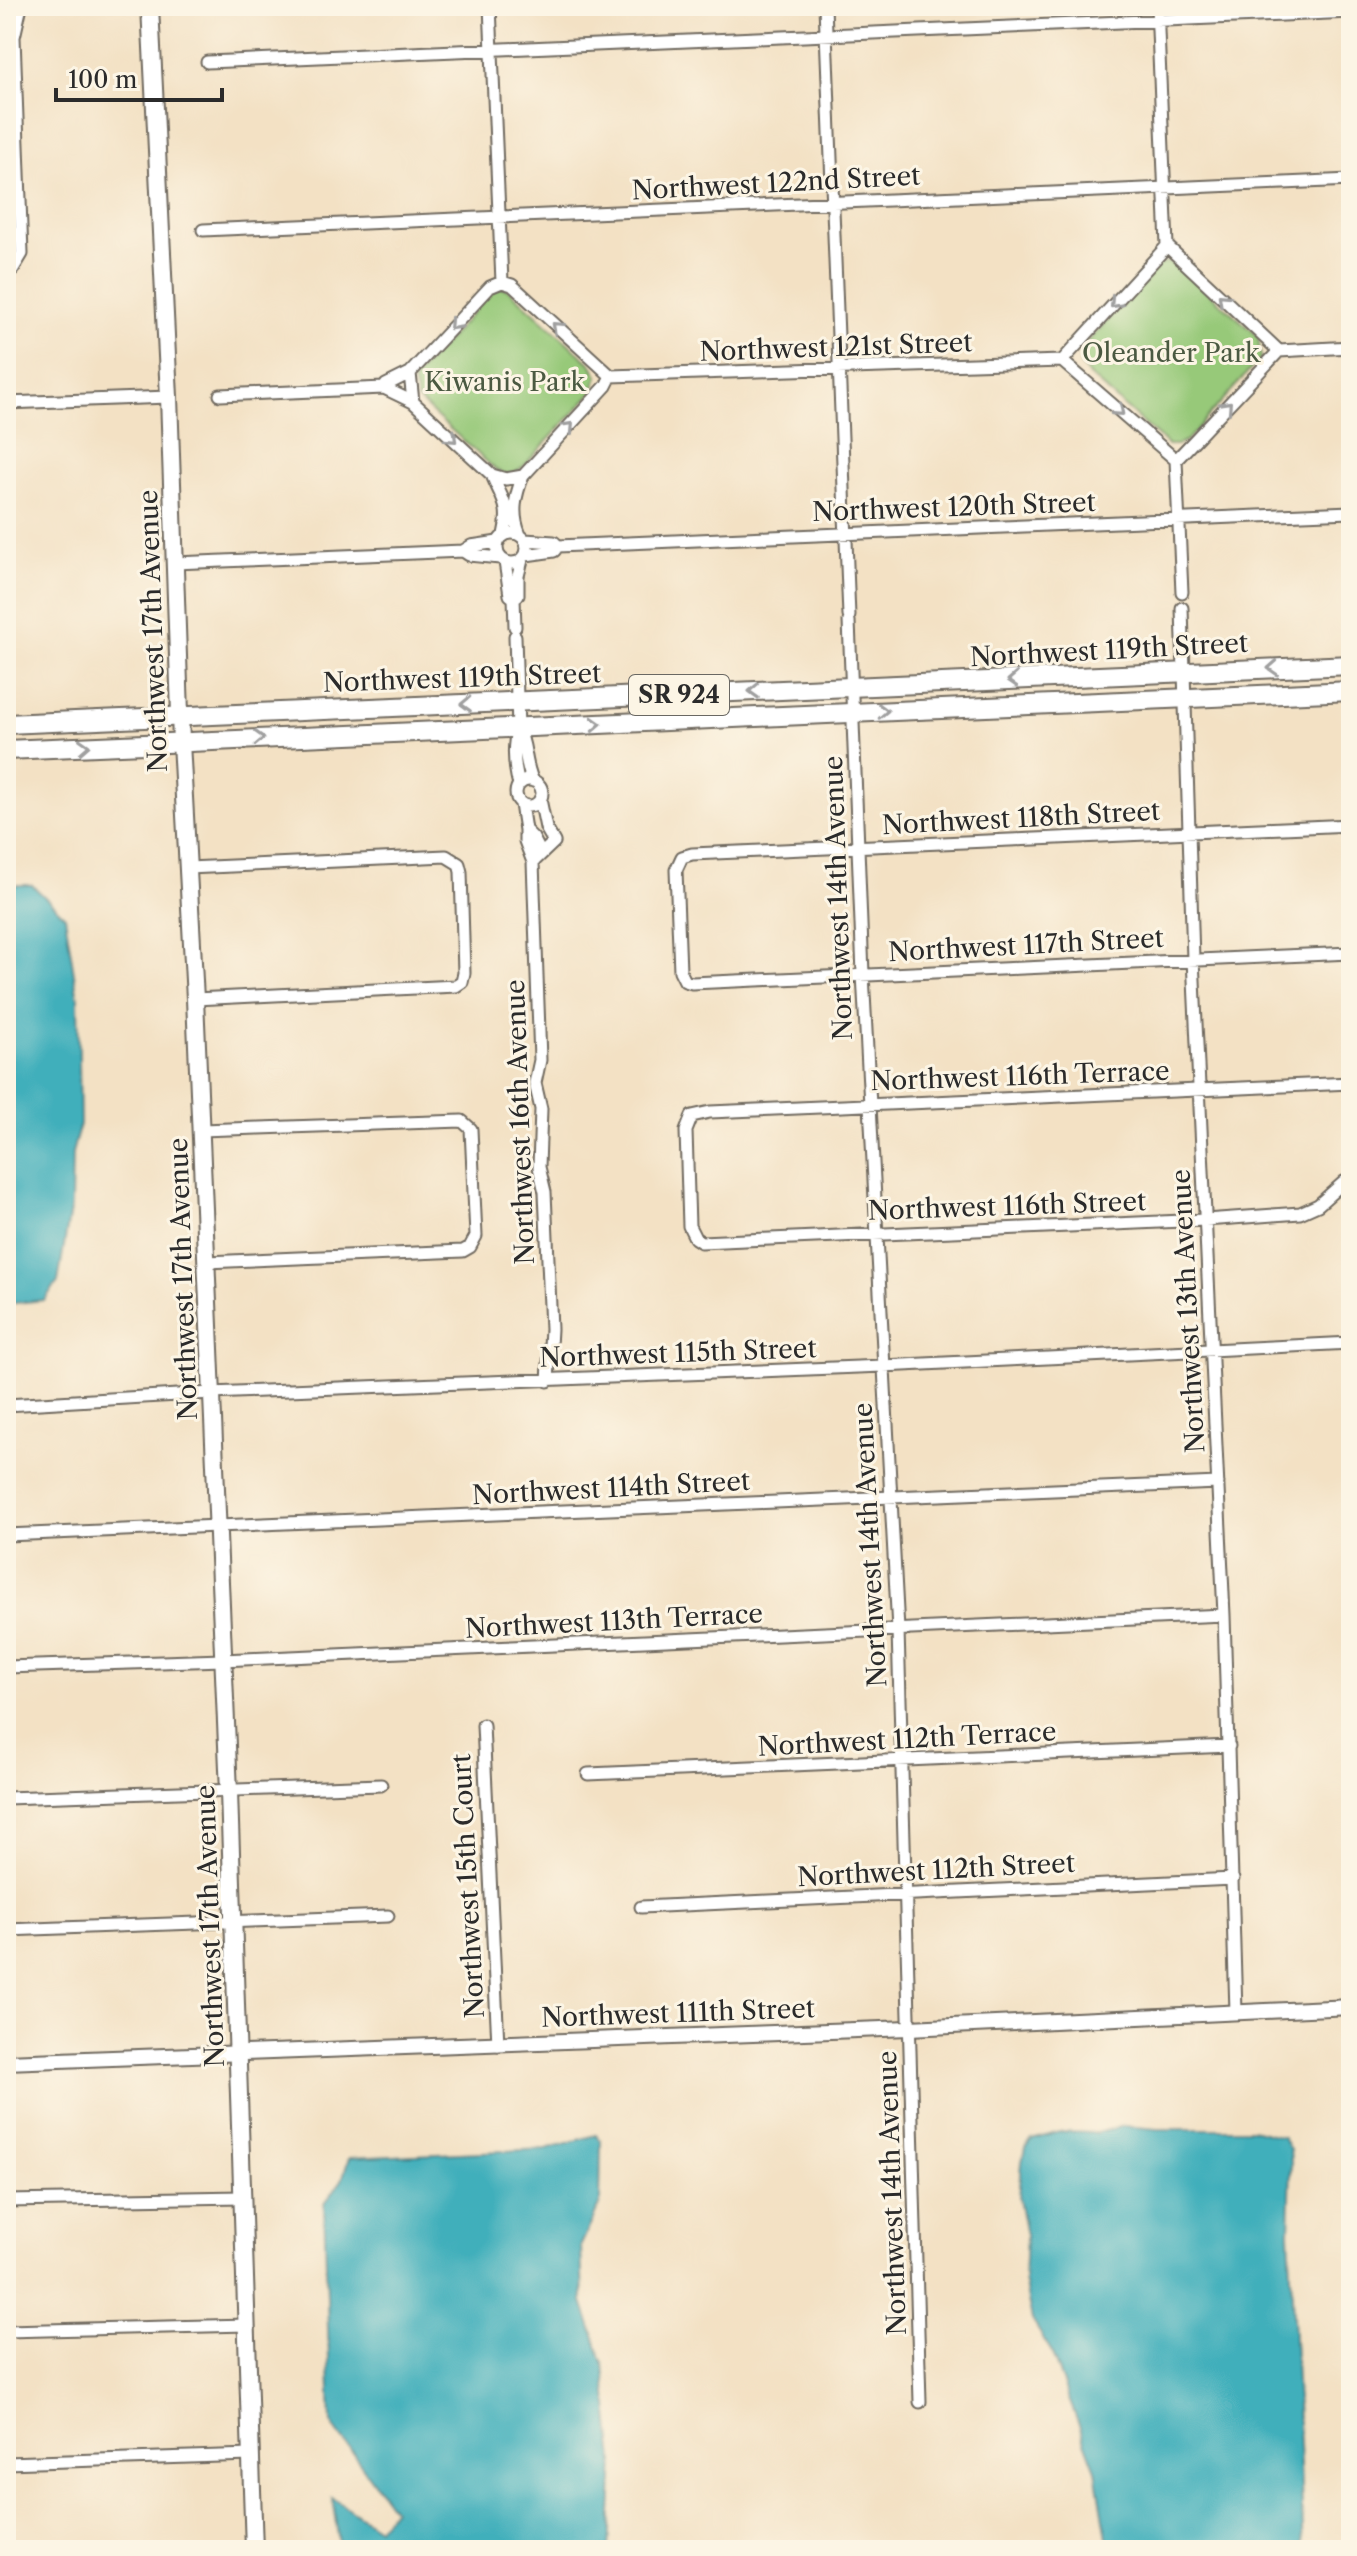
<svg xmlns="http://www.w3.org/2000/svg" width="1357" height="2556" viewBox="0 0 1357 2556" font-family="'Libre Caslon Text',serif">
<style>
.green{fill:#97c979;stroke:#617a52;stroke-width:2}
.water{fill:#3fafbb;stroke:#356d73;stroke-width:2}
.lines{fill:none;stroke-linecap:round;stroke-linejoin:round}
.minor-casing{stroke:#716b61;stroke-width:15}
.tertiary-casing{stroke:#716b61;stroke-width:18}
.secondary-casing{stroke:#716b61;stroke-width:20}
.trunk-casing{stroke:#716b61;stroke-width:22}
.minor{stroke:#fff;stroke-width:11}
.tertiary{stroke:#fff;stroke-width:14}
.secondary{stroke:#fff;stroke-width:16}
.trunk{stroke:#fff;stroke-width:18}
.oneway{stroke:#a0a0a0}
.labels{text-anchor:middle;stroke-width:6;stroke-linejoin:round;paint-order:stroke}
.shield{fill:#fcf5e5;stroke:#6a6863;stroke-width:2}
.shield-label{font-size:24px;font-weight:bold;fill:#2b2b2b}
.street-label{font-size:26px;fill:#2b2b2b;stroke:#fcf5e5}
.park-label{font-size:26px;fill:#4b5a42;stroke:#fcf5e5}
</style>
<rect width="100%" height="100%" fill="#fcf5e5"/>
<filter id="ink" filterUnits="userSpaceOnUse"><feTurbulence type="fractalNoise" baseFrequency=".0125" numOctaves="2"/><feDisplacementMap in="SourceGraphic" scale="16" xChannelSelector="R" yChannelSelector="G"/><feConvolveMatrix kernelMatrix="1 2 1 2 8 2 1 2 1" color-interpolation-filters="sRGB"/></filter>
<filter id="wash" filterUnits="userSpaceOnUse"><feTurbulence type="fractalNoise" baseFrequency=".006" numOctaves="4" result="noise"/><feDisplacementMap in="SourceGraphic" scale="32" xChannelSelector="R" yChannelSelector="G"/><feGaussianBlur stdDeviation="1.8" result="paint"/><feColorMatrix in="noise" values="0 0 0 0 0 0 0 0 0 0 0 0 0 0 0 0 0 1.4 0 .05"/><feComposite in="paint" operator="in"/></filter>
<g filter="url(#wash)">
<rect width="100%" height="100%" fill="#f3e1c4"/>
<path class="green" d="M1167,262l10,3 81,71 3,22 -74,82 -10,5h-9l-79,-70c-9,-9 -10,-14 -8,-26l78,-84z
M501,287l8,3 83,75 6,11 -6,17 -69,74c-10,8 -16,9 -27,3l-78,-70 -5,-18 5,-9 75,-83z"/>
<path class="water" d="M6,885h26l33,31 13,83 2,125 -8,29 -1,51 -13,78 -14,18 -38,4z
M1125,2126l32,3h95l31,8 7,13 1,12 -2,71 15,317h-195l-13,-80 -46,-121 -18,-29 -8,-40 2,-44 -7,-38 3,-36 3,-14 7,-8 27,-8 37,1z
M596,2135l5,6 -1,63 -19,41 2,57 21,64 10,95 -5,89h-269l-8,-52 46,30 15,-19 -62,-86 -7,-219 18,-24 7,-22 197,-9z"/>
</g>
<g filter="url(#ink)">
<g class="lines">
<defs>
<path id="minor" d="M490,6l12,276
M825,6l24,610
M1157,6l10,240 112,105
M207,62l1144,-50
M203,230l1148,-50
M6,272l7,-3 9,-15 -8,-217 7,-31
M1279,351l72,-4
M1062,361l105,-115
M1062,361l114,99
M611,376l451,-15
M384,388l2,-3 24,-12
M220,395l164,-7 29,14
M6,403l163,-6
M492,475l14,4 17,-3
M497 548a15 15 0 1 1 30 0a15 15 0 1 1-30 0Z
M504,535c7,-30 -2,-35 -12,-60l-79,-73 -3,-29 80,-86 12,-5 10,3 99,91
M520,535c-9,-21 -5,-39 3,-59l83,-90 5,-10
M525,540l29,2 4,4 793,-34
M463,551l6,4 31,3
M526,555l28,-4 4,-5
M505,562l5,33 4,3
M175,563l288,-12 8,-5 27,-4
M1182,592l-6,-132 103,-109
M1182,608l11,351 31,656 12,397
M849,621l14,353 35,656 22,772
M515,627l-1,-29 4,-3v-19l4,-16
M515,636l3,92c-6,19 -4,38 1,57
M518,728c9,17 6,35 15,53
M516 793a13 13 0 1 1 26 0a13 13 0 1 1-26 0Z
M540,799l6,29 8,14 -21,20 7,198 -5,23 6,26 -2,58 6,25 6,137 -3,52
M521,804l4,26 8,8 8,15
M1351,825l-659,29 -10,3 -6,13 4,101 5,10 7,2 659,-30
M525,830v11l8,21
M188,868l258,-12 13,8 2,8 3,101 -2,9 -6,4 -261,13
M1351,1083l-641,29 -18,4 -6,15 3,95 6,12 6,4 504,-22 95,-7 18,-8 26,-23 7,-3
M201,1130l261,-9 9,8 5,107 -6,11 -7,4 -256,11
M6,1405l206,-12 671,-27 468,-23
M6,1535l1212,-52
M6,1667l217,-7 1001,-45
M483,1725l15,320
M588,1774l641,-28
M6,1798l375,-13
M641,1907l592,-28
M6,1930l382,-14
M6,2201l237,-4
M6,2331l241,-6
M6,2463l245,-8"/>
<path id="tertiary" d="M6,2062l903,-34 442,-21"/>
<path id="secondary" d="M150,6l19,391 12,345 14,257 34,793 25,758"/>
<path id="trunk" d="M6,724l1345,-59
M6,750l1345,-59"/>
</defs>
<use href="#minor" class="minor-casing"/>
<use href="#tertiary" class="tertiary-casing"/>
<use href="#secondary" class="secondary-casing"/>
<use href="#trunk" class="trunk-casing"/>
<use href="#minor" class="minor"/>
<use href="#tertiary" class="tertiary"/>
<use href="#secondary" class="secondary"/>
<use href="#trunk" class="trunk"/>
</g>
<defs><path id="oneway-chevron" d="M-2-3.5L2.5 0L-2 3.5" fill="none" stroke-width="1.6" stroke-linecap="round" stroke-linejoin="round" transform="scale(2)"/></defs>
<g class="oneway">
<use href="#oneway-chevron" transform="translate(1223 299) rotate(-137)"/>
<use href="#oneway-chevron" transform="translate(1115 303) rotate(133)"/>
<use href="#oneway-chevron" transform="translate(454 325) rotate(133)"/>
<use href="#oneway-chevron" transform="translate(557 327) rotate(-138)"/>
<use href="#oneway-chevron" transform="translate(1227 406) rotate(-47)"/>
<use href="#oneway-chevron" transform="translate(1119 411) rotate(41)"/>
<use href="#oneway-chevron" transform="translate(569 427) rotate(-47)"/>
<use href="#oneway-chevron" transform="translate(452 438) rotate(43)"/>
<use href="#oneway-chevron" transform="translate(1273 668) rotate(177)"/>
<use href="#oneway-chevron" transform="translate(1013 680) rotate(177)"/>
<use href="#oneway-chevron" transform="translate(754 691) rotate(178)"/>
<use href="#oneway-chevron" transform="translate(466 704) rotate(178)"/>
<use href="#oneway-chevron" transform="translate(883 711) rotate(-2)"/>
<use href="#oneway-chevron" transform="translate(596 724) rotate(-3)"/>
<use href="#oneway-chevron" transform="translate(259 738) rotate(-2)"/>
<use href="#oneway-chevron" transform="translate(84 746) rotate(-3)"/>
</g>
</g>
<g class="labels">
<rect class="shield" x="629" y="675" width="100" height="40" rx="6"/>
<g class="shield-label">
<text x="679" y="703">SR 924</text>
</g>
<g class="street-label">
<text transform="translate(776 183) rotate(-3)" y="9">Northwest 122nd Street</text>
<text transform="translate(836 347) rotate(-2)" y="9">Northwest 121st Street</text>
<text transform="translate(954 507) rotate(-2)" y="9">Northwest 120th Street</text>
<text transform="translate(153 631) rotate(-92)" y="9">Northwest 17th Avenue</text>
<text transform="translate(1109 650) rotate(-3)" y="9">Northwest 119th Street</text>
<text transform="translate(462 678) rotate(-2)" y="9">Northwest 119th Street</text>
<text transform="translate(1021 818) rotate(-3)" y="9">Northwest 118th Street</text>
<text transform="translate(838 898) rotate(-92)" y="9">Northwest 14th Avenue</text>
<text transform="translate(1026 945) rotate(-3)" y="9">Northwest 117th Street</text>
<text transform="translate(1020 1076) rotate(-2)" y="9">Northwest 116th Terrace</text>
<text transform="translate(520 1122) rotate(-92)" y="9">Northwest 16th Avenue</text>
<text transform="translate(1007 1206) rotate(-2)" y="9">Northwest 116th Street</text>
<text transform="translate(183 1279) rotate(-92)" y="9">Northwest 17th Avenue</text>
<text transform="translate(1188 1311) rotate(-93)" y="9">Northwest 13th Avenue</text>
<text transform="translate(678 1353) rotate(-2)" y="9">Northwest 115th Street</text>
<text transform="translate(611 1488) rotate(-3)" y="9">Northwest 114th Street</text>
<text transform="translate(870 1545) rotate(-93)" y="9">Northwest 14th Avenue</text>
<text transform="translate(614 1621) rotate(-3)" y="9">Northwest 113th Terrace</text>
<text transform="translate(907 1739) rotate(-3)" y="9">Northwest 112th Terrace</text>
<text transform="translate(936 1870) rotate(-3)" y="9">Northwest 112th Street</text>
<text transform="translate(468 1886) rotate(-93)" y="9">Northwest 15th Court</text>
<text transform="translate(210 1926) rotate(-92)" y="9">Northwest 17th Avenue</text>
<text transform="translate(678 2013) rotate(-2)" y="9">Northwest 111th Street</text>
<text transform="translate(892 2193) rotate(-92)" y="9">Northwest 14th Avenue</text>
</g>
<g class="park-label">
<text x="1171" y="362">Oleander Park</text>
<text x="505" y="391">Kiwanis Park</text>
</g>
</g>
<rect width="1357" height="2556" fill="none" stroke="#fcf5e5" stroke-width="32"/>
<path d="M56 88v12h166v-12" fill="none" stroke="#2b2b2b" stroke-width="4"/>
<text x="68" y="88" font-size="24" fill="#2b2b2b" stroke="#fcf5e5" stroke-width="6" paint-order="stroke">100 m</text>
</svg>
